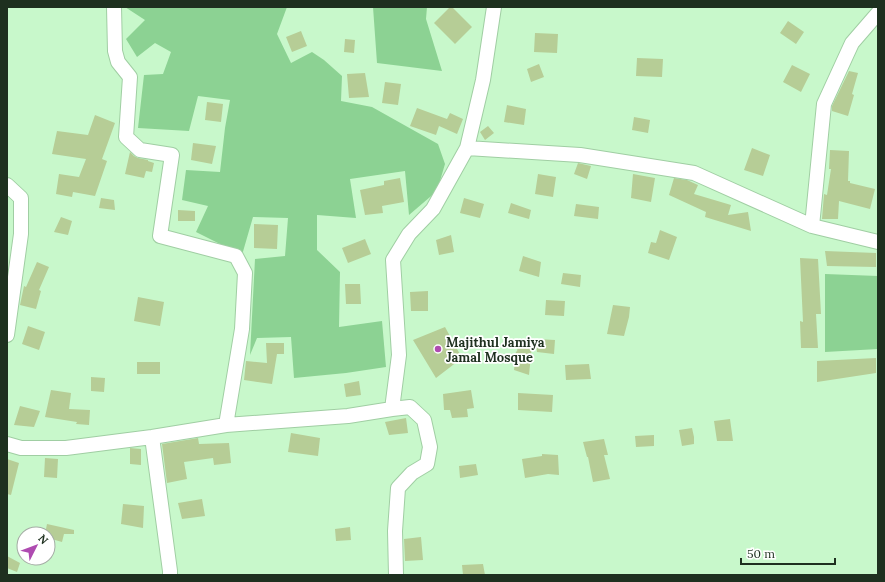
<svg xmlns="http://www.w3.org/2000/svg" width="885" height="582" viewBox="0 0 885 582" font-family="Lora,serif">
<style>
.green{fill:#8cd293}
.building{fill:#b6cd96}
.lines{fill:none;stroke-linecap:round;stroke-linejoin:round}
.minor-casing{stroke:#a0cea3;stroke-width:16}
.minor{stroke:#fff;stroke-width:14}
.poi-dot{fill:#af4bb1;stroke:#fff;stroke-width:1.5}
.labels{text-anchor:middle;stroke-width:3.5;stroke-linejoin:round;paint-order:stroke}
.poi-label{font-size:13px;font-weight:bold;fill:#1e301f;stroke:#fff;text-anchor:start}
</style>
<rect width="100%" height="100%" fill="#c8f8cb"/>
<path class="green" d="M125,7h162l-10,27 14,29 21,-11 12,8 18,16 -1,25 31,6 66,37 7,20 -8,27 -28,24 -4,-44 -55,8 6,39 -39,-3v35l23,22 -1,55 43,-6 4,46 -40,6 -52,5 -3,-41 -34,1 -7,17 5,-96 30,-3 3,-38 -35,-1 -11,38 -46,-23 12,-26 -26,-6 4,-30 34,2 5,-44 5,-28 -32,-4 -9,35 -51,-3 6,-53 19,-1 8,-22 -16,-9 -18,14 -11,-18 19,-19z
M373,7h54l-1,12 16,52 -65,-8z
M825,274l53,2v73l-53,3z"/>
<path class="building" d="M450,7h2l20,20 -17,17 -21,-21z
M788,21l16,11 -8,12 -16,-11z
M301,31l6,15 -15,6 -6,-15z
M535,33l23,1 -1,19 -23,-1z
M345,39l10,1 -1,13 -10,-1z
M637,58l26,1 -1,18 -26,-1z
M539,64l5,13 -13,5 -4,-13z
M792,65l18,9 -9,18 -18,-10z
M849,71l9,2 -6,21 2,1 -6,21 -16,-5v-5z
M365,73l4,24 -20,1 -2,-24z
M385,82l16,2 -3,21 -16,-2z
M207,102l16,2 -2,18 -16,-2z
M507,105l19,4 -2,16 -20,-3z
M417,108l30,11 3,-6 13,6 -6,15 -18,-8 -3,9 -26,-9z
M95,115l20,8 -13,36 5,2 -12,35 -22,-4 -1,5 -16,-3 3,-20 20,3 7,-18 -34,-5 5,-23 31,4z
M634,117l16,3 -2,13 -16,-3z
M488,126l6,7 -9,7 -5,-8z
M193,143l23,3 -4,18 -21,-4z
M752,148l18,7 -7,21 -19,-6z
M830,150l19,1 -1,30h2v2l25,6 -5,20 -31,-8 -1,18h-16l2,-25 3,1 4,-26h-2z
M130,152l4,4 4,2 10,2v1l6,2 -2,9 -6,-1 -2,7 -19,-4z
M578,163l13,3 -4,13 -13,-5z
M538,174l18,3 -3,20 -18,-3z
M633,174l22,4 -4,24 -20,-4z
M400,178l4,24 -22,4 1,7 -18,2 -5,-25 24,-5v-4z
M674,178l13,2 11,5 -4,9 37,11 -3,10 20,-3 3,19 -46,-14 1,-5 -37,-17z
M101,198l13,2 1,10 -16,-2z
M464,198l20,6 -4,14 -20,-5z
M511,203l20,7 -2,9 -21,-6z
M576,204l23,3 -1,12 -24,-3z
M178,210l17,1v10h-17z
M61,217l11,4 -4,14 -14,-3z
M254,224l24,1 -1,24 -23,-1z
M660,230l17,7 -8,23 -21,-7 3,-11 5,1z
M451,235l3,17 -15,3 -3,-15z
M365,239l6,15 -23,9 -6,-15z
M825,251l51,2v14l-49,-1z
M523,256l18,6 -2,15 -20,-6z
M800,258l18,1 3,55h-5l2,34h-17l-1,-27 3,1z
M37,262l12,5 -10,23 2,1 -5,18 -16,-4 4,-19 2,1z
M563,273l18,2 -1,12 -19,-3z
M345,284h15l1,20h-15z
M428,291v20h-17l-1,-19z
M138,297l26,5 -4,24 -26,-5z
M546,300l19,1 -1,15 -19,-1z
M613,305l17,2 -1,10 -5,19 -17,-2z
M28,326l17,6 -6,18 -17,-6z
M445,327l17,31 -26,20 -23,-38z
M536,339l19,1 -1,14 -17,-2z
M266,343h18v11h-7l-5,30 -28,-4 2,-19 21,2z
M518,344l14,1 -3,30 -15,-5 2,-19 1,1z
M876,358v15l-59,9v-21z
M137,362h23v12h-23z
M589,364l2,15 -25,1 -1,-15z
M91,377l14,1 -1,14 -13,-1z
M359,381l2,14 -15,2 -2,-13z
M51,390l20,3 -2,16 21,1 -1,15 -13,-1 1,-2 -32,-5z
M471,390l3,18 -7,1 1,8 -16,1 -2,-8h-6l-1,-16z
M518,393l35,2 -1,17 -34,-2z
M20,406l20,5 -6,16 -20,-2z
M406,418l2,15 -19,2 -4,-13z
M730,419l3,22h-16l-3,-20z
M692,428l2,9v7l-12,2 -3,-16z
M291,433l29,5 -2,18 -30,-4z
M654,435v11l-18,1 -1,-11z
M198,438l1,6 30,-1 2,20 -17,2 -1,-7 -29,4 3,17 -20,4 -5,-39z
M604,439l4,16h-4l6,24 -17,3 -5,-25h-1l-4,-15z
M130,448l11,1v16l-11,-1z
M542,454l16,1 1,20 -11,-1 -23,4 -3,-19 20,-3z
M45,458l13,1 -1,19 -13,-1z
M7,459l12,4 -8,32 -4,-1z
M476,464l2,11 -18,3 -1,-12z
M202,499l3,17 -23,3 -4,-16z
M123,504l21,2 -1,22 -22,-4z
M47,524l27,6v4h-10l-2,8 -14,-4v-4h-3z
M350,527l1,13 -15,1 -1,-12z
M421,537l2,23 -18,1 -1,-22z
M7,556l13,7 -3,9 -10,-4z
M483,564l2,11h-22l-1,-10z"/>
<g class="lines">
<defs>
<path id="minor" d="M114,7l1,44 3,11 12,15 -4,60 14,13 32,5 -12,81 76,20 9,17 -3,56 -16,96
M467,148l113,7 114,18 118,53 66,16
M7,185l14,13v36l-14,101
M812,226l12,-122 28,-61 26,-30
M392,409l18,-2 14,13 6,27 -3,17 -15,9 -14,15 -3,43 1,44
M152,437l18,134v4
M7,444l14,4h45l86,-11 74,-12 122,-9 44,-7 7,-54 -6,-95 16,-26 24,-25 34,-61 16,-68 11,-73"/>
</defs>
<use href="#minor" class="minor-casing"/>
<use href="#minor" class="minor"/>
</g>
<circle class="poi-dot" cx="438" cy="349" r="4"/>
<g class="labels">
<g class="poi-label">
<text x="446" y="347">Majithul Jamiya<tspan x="446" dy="15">Jamal Mosque</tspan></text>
</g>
</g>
<rect width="885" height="582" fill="none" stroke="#1e301f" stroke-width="16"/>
<g transform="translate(36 546) rotate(48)"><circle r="19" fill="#ffffff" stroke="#a5aca5"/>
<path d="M0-3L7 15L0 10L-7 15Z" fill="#af4bb1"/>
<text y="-6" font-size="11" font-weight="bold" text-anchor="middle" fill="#1e301f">N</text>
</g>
<path d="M741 558v6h94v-6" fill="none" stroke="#1e301f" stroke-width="2"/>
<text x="747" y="558" font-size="12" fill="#1e301f" stroke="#ffffff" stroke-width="3" paint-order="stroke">50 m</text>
</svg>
